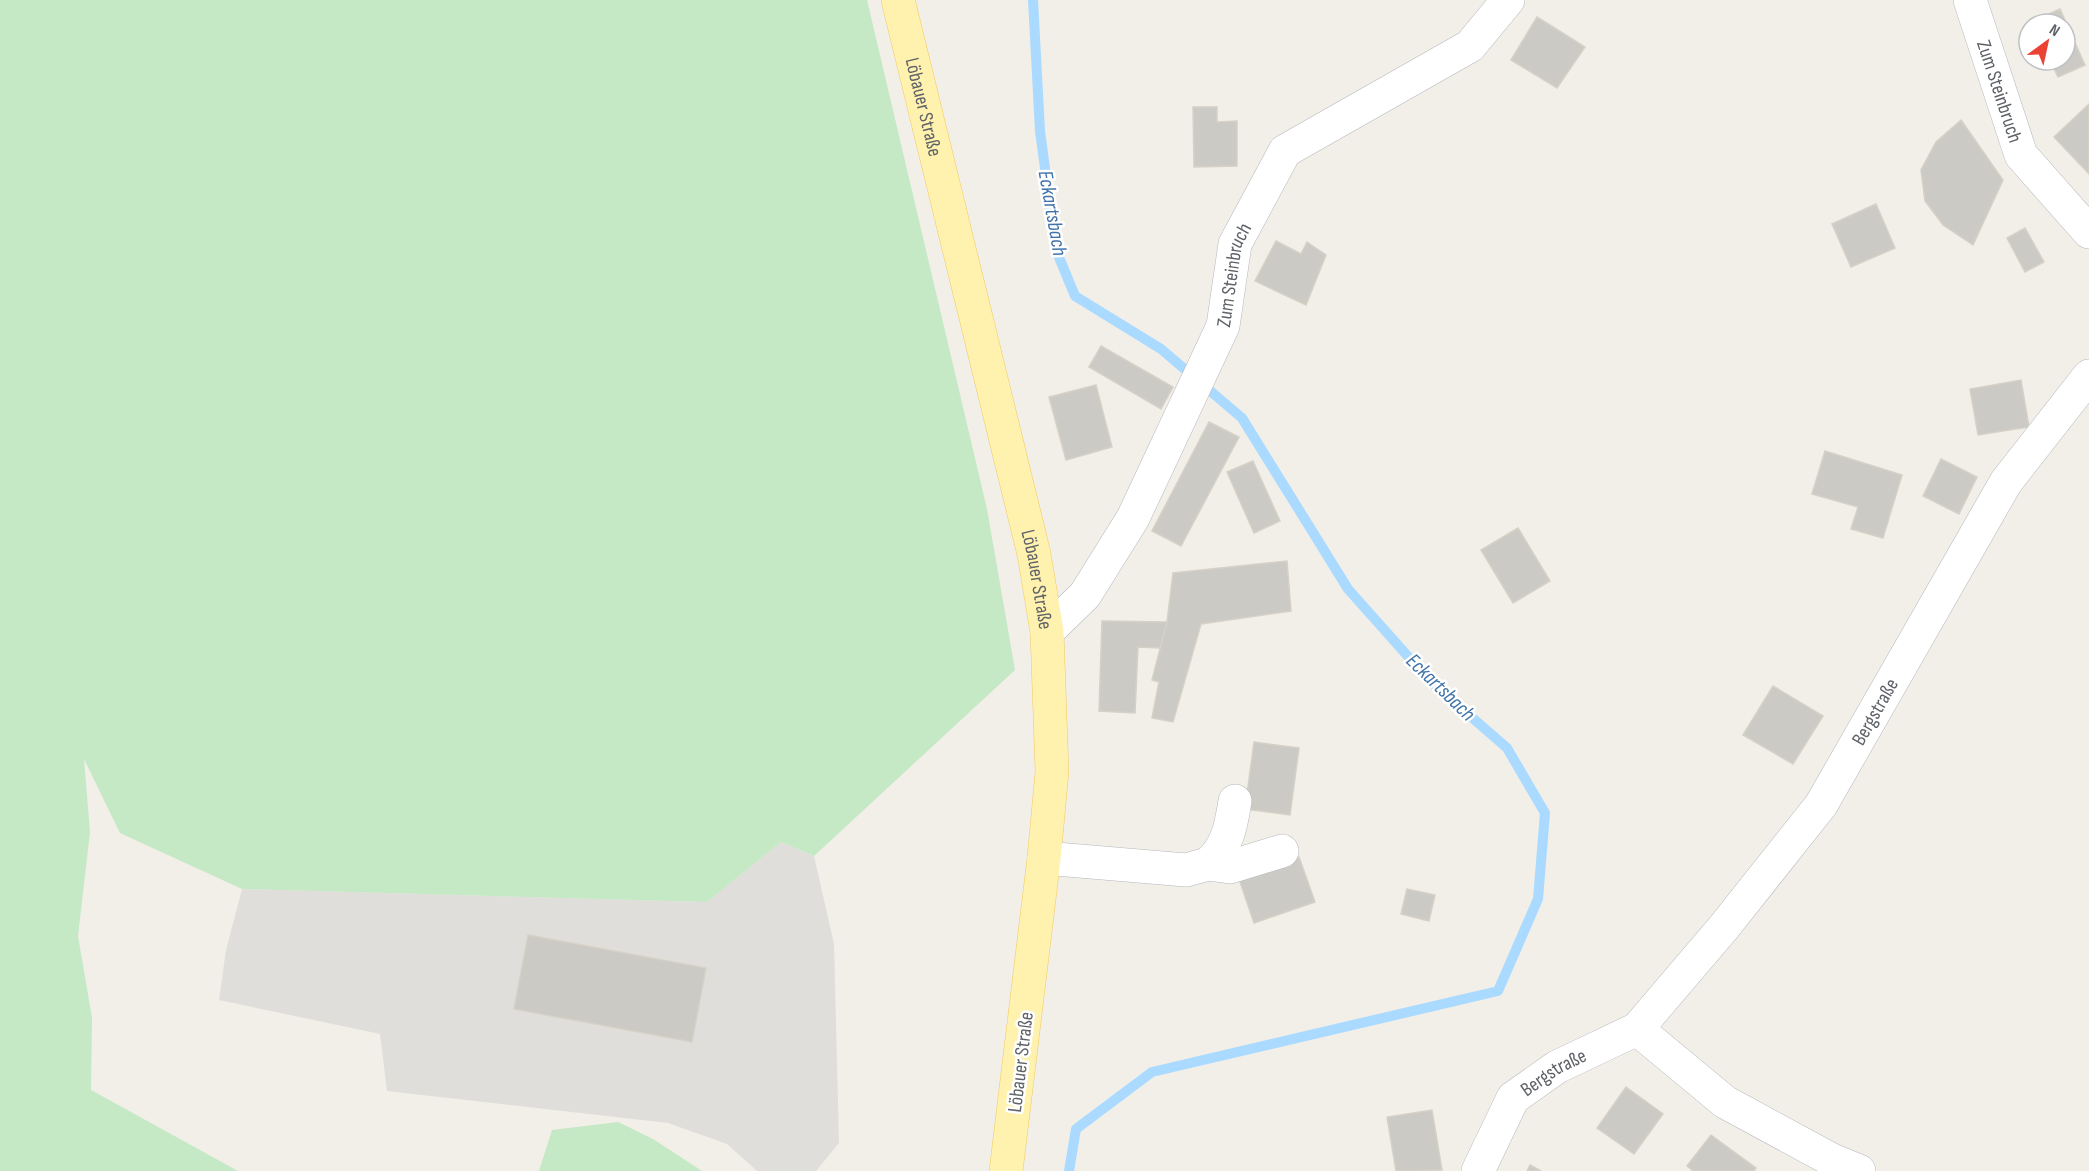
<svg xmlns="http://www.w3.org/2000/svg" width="2089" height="1171" viewBox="0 0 2089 1171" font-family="'Sofia Sans Condensed',sans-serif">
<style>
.industrial{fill:#e0deda}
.green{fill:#c5e8c5}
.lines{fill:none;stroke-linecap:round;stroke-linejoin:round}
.stream{stroke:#aadaff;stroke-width:10}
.building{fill:#cccac5;stroke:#d6d1c6;stroke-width:1.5}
.minor-casing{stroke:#b5b8bc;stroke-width:34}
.major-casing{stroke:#f2c960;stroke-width:34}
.minor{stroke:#fff;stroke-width:33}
.major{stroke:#fff2af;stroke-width:33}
.labels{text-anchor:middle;stroke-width:5;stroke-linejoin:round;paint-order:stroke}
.street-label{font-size:20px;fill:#5f6368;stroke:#fff}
.water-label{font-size:21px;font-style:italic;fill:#4174aa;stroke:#fff}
</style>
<rect width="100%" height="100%" fill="#f1efe8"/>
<path class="industrial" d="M781,842l33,14 20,88 5,199 -23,28h-59l-30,-27 -59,-21 -281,-32 -7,-57 -161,-34 7,-50 16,-61 465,13z"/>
<path class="green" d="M0,0h867l120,509 28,161 -201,186 -33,-14 -74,60 -465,-13 -122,-56 -36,-74 6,73 -12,104 14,82 -1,72 147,81h-238z
M618,1122l35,17 49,32h-163l13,-41z"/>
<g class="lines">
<path class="stream" d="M1033,0l7,131 16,119 19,46 86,53 81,69 106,171 81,91 78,68 38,65 -7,86 -40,92 -346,81 -76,57 -7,42"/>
</g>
<path class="building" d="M2060,9l25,56 -27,12 -8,-17h15v-36h-31l-1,-3z
M1537,17l48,30 -28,41 -46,-28z
M2089,104v70l-35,-37z
M1193,107h24v15l20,-1v45l-43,1z
M1961,120l42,60 -30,65 -30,-20 -18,-24 -4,-31 15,-28z
M1876,204l19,44 -44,19 -19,-43z
M2025,228l19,34 -19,10 -18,-34z
M1276,241l25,13 6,-12 19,13 -20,50 -51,-24z
M1101,346l72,41 -12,22 -72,-42z
M2021,380l8,47 -51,8 -8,-46z
M1096,385l16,62 -46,13 -17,-63z
M1209,422l30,15 -58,109 -29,-15z
M1825,451l77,24 -19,63 -32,-9 7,-22 -46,-13z
M1941,459l36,18 -18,37 -36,-18z
M1253,461l27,60 -26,12 -27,-61z
M1518,528l32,53 -37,22 -32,-53z
M1287,561l4,50 -90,13 -28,98 -21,-4 7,-36 -7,-2 15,-58 6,-49z
M1102,621l65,1 -7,26 -22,-1 -3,66 -36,-2z
M1773,686l50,30 -30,48 -50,-29z
M1254,742l45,6 -9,67 -45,-6z
M1299,857l16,45 -61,21 -15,-44z
M1407,889l28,6 -6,26 -28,-7z
M528,935l178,33 -14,74 -178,-33z
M1626,1087l37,27 -29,40 -37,-26z
M1432,1110l10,60 -46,1 -9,-54z
M1711,1135l45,33 -2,3h-61l-6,-5z
M1530,1165l11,6h-14z"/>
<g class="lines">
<defs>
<g id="minor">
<path id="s1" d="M1970,0l51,155 68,77"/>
<path id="s2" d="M1047,632l38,-37 48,-77 90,-192 12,-82 50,-93 185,-105 38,-46"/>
<path d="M1044,858l142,12 22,-6 22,3 52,-16"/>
<path d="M1208,864c20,-18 23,-38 27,-63"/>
<path d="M1637,1029l88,73 107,58 27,11"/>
<path id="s3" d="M1478,1171l35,-73 44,-31 80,-38 87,-102 97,-122 185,-323 83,-106"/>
</g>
<g id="major">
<path id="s4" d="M898,0l136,554 13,78 5,140 -8,86 -38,313"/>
</g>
</defs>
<use href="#minor" class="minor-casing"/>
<use href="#major" class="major-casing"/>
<use href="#minor" class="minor"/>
<use href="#major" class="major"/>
</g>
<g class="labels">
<g class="street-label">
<text dy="7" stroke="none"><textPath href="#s1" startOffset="96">Zum Steinbruch</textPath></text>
<text dy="7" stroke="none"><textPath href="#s4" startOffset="110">Löbauer Straße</textPath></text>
<text dy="7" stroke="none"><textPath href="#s2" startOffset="408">Zum Steinbruch</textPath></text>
<text dy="7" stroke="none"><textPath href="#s4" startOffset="596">Löbauer Straße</textPath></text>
<text dy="7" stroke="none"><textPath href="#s3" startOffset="621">Bergstraße</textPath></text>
<text transform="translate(1020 1062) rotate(-83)" y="7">Löbauer Straße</text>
<text dy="7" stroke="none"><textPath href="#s3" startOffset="129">Bergstraße</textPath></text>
</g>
<g class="water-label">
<text transform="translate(1053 213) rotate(80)" y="7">Eckartsbach</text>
<text transform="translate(1441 687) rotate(44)" y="7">Eckartsbach</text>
</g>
</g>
<g transform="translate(2047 42) rotate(33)"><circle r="28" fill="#ffffff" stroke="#bfc1c3" stroke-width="1.5"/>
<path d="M0-4.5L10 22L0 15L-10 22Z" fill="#ea4335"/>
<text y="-9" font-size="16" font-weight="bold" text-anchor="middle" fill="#5f6368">N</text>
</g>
</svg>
